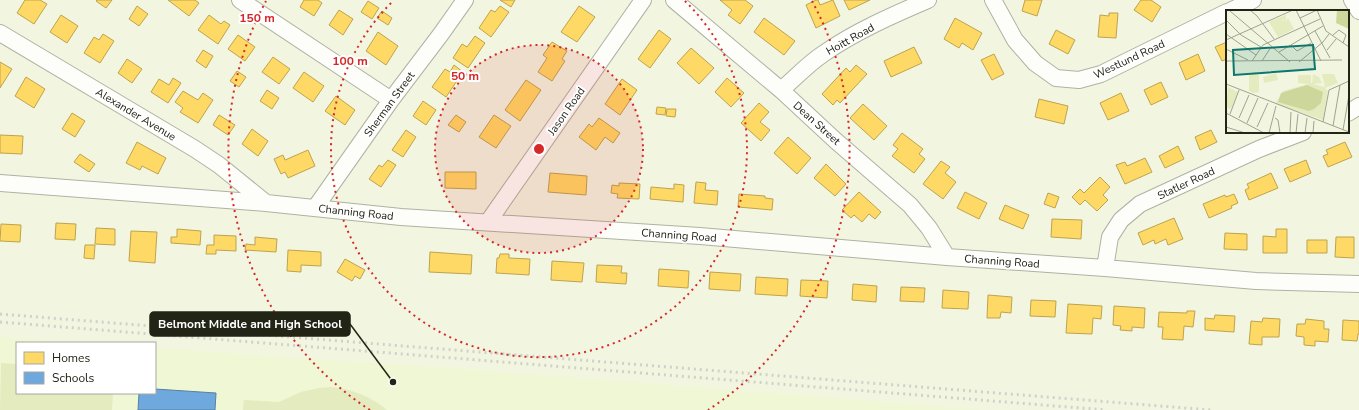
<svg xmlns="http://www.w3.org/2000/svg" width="1359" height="410" viewBox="0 0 1359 410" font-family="'Nunito Sans',sans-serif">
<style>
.built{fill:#f0f7d4}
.park{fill:#e4ebbe}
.homes{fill:#ffd966;stroke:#bda34e}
.schools{fill:#6fa8dc;stroke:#5880a1}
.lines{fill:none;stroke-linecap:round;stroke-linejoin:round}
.minor-casing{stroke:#afb2a2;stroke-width:18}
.minor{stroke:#fdfefa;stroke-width:16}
.rail{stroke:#cfd1ca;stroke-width:3;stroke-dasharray:2 4;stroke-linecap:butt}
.ring{fill:none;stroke:#d62828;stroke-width:2;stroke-dasharray:2 4}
.labels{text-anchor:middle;stroke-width:4;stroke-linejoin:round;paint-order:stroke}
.street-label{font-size:11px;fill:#222416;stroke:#fff}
.inset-road{fill:none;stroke:#9fa290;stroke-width:1}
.view{fill:#0f766e;fill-opacity:0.15;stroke:#0f766e;stroke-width:2}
.inset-edge{fill:none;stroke:#222416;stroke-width:2}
.centre{fill:#d62828;stroke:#fff;stroke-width:2}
.ring-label{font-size:12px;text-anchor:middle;font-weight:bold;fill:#d62828;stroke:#fff;stroke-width:4;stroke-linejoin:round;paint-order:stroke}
.leader{fill:none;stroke:#222416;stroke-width:1.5}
.callout-dot{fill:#222416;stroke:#fff;stroke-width:1.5}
.callout{fill:#222416;stroke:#222416;stroke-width:1.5}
.callout-label{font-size:12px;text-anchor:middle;font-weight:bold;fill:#fff}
</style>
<rect width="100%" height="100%" fill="#f2f6e1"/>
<path class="built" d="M0,337l87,6h-70v50h138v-45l336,23 497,39h-988z"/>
<path class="park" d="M1,363l16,1v29h96l-1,17h-112z
M331,387c21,2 39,9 56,23h-144l1,-10 35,2 22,-10 18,-4z"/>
<path class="homes" d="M25,0h15l7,4 -13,20 -17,-11z
M97,0h15l-6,8 -10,-7z
M168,0h27l4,3 -10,13z
M304,0h14l4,3 -8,13 -14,-9z
M500,0h15l-4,7z
M720,0h25l8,6 -13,18 -12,-9 4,-5z
M816,0h2l2,5 13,-5 7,16 -24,12 -10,-23z
M844,0h26l-21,10z
M1025,0h17l-5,16 -15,-5z
M1141,0h10l10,7 -9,15 -18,-12z
M368,1l11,7 -7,11 -11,-7z
M137,6l11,8 -9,12 -10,-7z
M500,6l9,6 -18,25 -12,-9 12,-18 4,2z
M579,6l16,11 -18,25 -16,-10z
M339,10l14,9 -10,16 -14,-10z
M382,11l10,7 -4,7 -11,-7z
M1109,13h9l-2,25 -18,-1 2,-22 9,1z
M61,15l17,11 -11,17 -17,-11z
M209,15l12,9 3,-3 6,4 -12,19 -20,-14z
M764,18l31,23 -11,14 -30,-23z
M955,18l27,15 -9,17 -11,-7 -3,5 -15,-9z
M659,30l12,9 -21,29 -12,-9z
M1056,30l19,10 -7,14 -19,-10z
M378,32l20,14 -12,19 -20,-14z
M103,34l11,7 -14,22 -16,-10 10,-16 5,3z
M238,35l17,12 -10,14 -17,-12z
M475,36l10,7 -17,25 -15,-10 9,-14 5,3z
M552,42l15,9 -5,8 3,2 -13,20 -14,-9 9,-14 -4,-3z
M1227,42v17l-5,2 -7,-14z
M914,47l8,16 -31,14 -7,-16z
M691,48l23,20 -15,16 -22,-21z
M203,50l10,6 -7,12 -10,-7z
M994,54l10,20 -12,6 -11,-20z
M1198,54l7,17 -19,9 -7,-17z
M273,57l17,12 -11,15 -17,-12z
M127,59l15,10 -10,14 -14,-10z
M0,62l12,7 -12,19z
M454,65l9,7 -17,25 -14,-10 13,-18 5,3z
M856,65l11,9 -27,29 -3,-3 -4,5 -11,-11 24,-26 4,4z
M237,71l9,6 -7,10 -9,-6z
M304,72l20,14 -11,16 -20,-14z
M26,77l19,12 -11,19 -19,-12z
M173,78l8,5 -13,20 -17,-11 8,-13 10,6z
M727,78l17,15 -13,14 -16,-15z
M622,79l15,11 -17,25 -15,-11z
M526,80l15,10 -21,31 -15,-11z
M1161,82l7,15 -17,8 -7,-15z
M267,90l12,8 -7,11 -12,-8z
M183,91l15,9 5,-7 10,7 -15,23 -18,-11 3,-4 -8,-6z
M1121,93l8,18 -21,9 -8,-17z
M336,96l19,14 -10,15 -20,-14z
M1039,99l29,7 -4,18 -29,-7z
M423,101l13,9 -10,15 -13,-9z
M759,103l10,9 -9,10 10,8 -9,11 -20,-18z
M863,104l24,22 -13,14 -24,-22z
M657,107l9,1 -1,7 -9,-1z
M667,109h9l-1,8 -9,-1z
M72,113l13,8 -10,16 -13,-8z
M219,115l16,10 -7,10 -15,-10z
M456,115l10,7 -7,10 -11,-7z
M494,115l17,11 -15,22 -17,-11z
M599,118l21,15 -7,10 -8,-6 -9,13 -17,-13 10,-13 3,3z
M252,129l16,12 -10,15 -16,-12z
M406,130l10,7 -13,20 -11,-7z
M1211,130l6,12 -17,8 -5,-13z
M902,133l21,16 -4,5 6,5 -11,14 -22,-17 6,-7 -5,-4z
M0,135l23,1 -1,18 -22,-1z
M788,137l23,21 -14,16 -23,-21z
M137,142l29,16 -8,16 -16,-8 -2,4 -14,-7z
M1345,142l7,15 -24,10 -5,-11 5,-2 -2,-4z
M1178,146l6,13 -19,9 -6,-12z
M308,150l7,16 -27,12 -3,-6 -4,2 -7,-15 9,-4 2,5z
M80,154l15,10 -6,8 -15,-10z
M1145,158l7,14 -27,12 -9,-19 9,-3 2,4z
M388,160l8,5 -15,22 -12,-8 10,-14 3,2z
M1306,160l5,13 -21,9 -6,-13z
M941,161l9,6 -5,6 11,9 -13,17 -20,-15z
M826,164l20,20 -11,12 -21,-18z
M445,172h31v17l-31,-1z
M550,173l37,3 -1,19 -38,-3z
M1271,173l7,15 -29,12 -4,-10 4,-2 -2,-4z
M1100,177l10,10 -7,8 5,5 -11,11 -12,-11 -5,5 -8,-8 8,-8 4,4z
M696,182l10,1 -1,7 13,1 -1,14 -23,-2z
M619,183l21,1 -1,15 -22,-1 1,-4 -7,-1 1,-8 7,1z
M674,184l10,1 -1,17 -33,-3 1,-12 23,2z
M859,192l22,20 -6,7 -6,-5 -7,8 -8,-7 -3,3 -9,-8z
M965,192l22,11 -8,16 -22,-11z
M1048,193l11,4 -4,11 -11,-4z
M739,194l26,2v2l8,1 -1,11 -34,-3z
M1234,194l4,9 -7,3 1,2 -23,10 -6,-14 22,-9 1,2z
M1005,205l24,10 -6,14 -24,-10z
M1174,218l9,21 -15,6 -2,-6 -11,5 -1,-4 -11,5 -5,-12z
M1052,219l30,1 -1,19 -30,-2z
M56,223l20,1 -1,16 -20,-1z
M1,224l20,1 -1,17 -20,-1z
M96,228l19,1v16l-20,-1z
M177,229l24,2 -1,14 -29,-2v-6h6z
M1276,229h11v24h-24v-17l13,1z
M131,231l26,1 -2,31 -26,-2z
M1225,233l22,1v16l-23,-1z
M214,235l22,1v15l-20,-1v4h-10l1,-9h7z
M255,237l22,2 -1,13 -31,-2 1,-6 9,1z
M1336,237h18v21l-19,-1z
M1307,240h20v13h-20z
M85,245h10l-1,14 -10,-1z
M288,250l33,2v14l-20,-1v7l-14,-1z
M430,252l42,3 -1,19 -42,-2z
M500,254h9v4l21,1 -1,16 -33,-2 1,-15h2z
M345,259l20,11 -5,9 -5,-3 -3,5 -15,-9z
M552,261l32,2 -2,19 -31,-2z
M597,265l25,1 -1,7h6l-1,11 -30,-2z
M659,269l30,2 -1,17 -30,-2z
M710,272l31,2 -1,17 -31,-2z
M756,277l32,2 -1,17 -32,-2z
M801,280l27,1 -1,17 -27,-2z
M853,284l24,2 -1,16 -24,-2z
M901,287l24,1 -1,14 -24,-1z
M943,290l26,2 -1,17 -26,-1z
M988,295l24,2 -1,16 -10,-1 -1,6h-13z
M1031,300l25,1 -1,16 -25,-1z
M1068,304l34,2 -1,13 -8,-1 -1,16 -26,-1z
M1114,306l31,2 -1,20 -12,-1v4l-12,-1 1,-4 -8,-1z
M1187,311h8l-2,16 -9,-1 -1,14 -21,-1 1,-12h-5l1,-15 28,1z
M1215,315l20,1 -1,16 -29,-2v-12l9,1z
M1263,318l17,1 -1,18h-17v8l-13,-1 2,-23 11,1z
M1306,319l18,2v8h5l-1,13 -13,-1v5l-11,-1v-8l-8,-1 1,-12h8z
M1343,320l16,1v13h-1l-1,7 -15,-1z"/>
<path class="schools" d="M155,389l61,4 -1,17h-77l1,-17h16z"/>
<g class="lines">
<defs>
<path id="minor" d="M240,0l151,100
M674,0l107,90 55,51 74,64 19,23 18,29
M993,0l22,40 20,23 21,15 23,2 22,-6 126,-62
M1352,0l7,11
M1230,11l23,-11
M0,33l195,116 24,16 47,38
M781,90c14,-12 27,-26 42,-36 31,-22 70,-39 105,-54
M1348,113l11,-7
M0,183l266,20 135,14 299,19 247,21 158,11 151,13 103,3
M315,208l76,-108 50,-66 24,-34
M488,222l155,-222
M1105,268l5,-31 11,-17 19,-16 119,-55 44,-17"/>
</defs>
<use href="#minor" class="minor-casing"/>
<use href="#minor" class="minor"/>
<path class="rail" d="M0,314l1211,96
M0,322l1106,88"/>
</g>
<circle cx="539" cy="149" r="104" fill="#d62828" fill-opacity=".12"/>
<g class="ring">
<circle cx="539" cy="149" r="104"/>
<path d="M685 1A208 208 0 1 1 393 1"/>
<path d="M370 410A311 311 0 0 1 266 1M812 1A311 311 0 0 1 708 410"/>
</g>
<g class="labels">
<g class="street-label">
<text transform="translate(850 39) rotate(-29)" y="4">Hoitt Road</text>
<text transform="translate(1129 59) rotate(-25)" y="4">Westlund Road</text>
<text transform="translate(389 104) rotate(-54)" y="4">Sherman Street</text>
<text transform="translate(566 111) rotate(-55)" y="4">Jason Road</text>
<text transform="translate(136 114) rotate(31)" y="4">Alexander Avenue</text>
<text transform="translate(817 123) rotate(42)" y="4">Dean Street</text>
<text transform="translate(1186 183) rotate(-25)" y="4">Statler Road</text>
<text transform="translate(356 212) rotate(6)" y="4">Channing Road</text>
<text transform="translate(679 235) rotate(4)" y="4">Channing Road</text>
<text transform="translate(1002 261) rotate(4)" y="4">Channing Road</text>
</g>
</g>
<g transform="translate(1226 10)">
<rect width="123" height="123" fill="#f2f6e1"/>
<path d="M57,6l-1,5h4l2,-3 6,11 -16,8 -9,-15z" fill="#e4ebbe"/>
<path d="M60,4v7l6,8 -3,2 -2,-6 -5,4 5,-1 2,3 -10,4 -5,-8 11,-5 -4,-4zM30,62l3,4v16l-6,1 -4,-2v-18zM50,63l2,7 -14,3 -1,-6zM87,64l6,3 3,6 -9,1 12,3 -3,-13h12l4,9 -13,5 3,3 -5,29 -48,-16 8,-13 25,-7 -10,-1v-8h13v8l1,1zM2,77l10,5 -7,17 -5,-2z" fill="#e4ebbe"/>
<path d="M111,0h12v19l-13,-6zM81,75l16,7 -2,11 -7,6 -5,2 -31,-9 3,-9z" fill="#ced79b"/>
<path class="inset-road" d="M24,0l7,6 17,23M70,0l25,51M91,0l9,21 23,16M4,1l60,51M74,8l17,-8M0,10l15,15 20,12M89,21l15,27M0,24l30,21M107,25l6,-5 7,5 -3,8M0,30l67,-30M65,35l6,6 14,-8M0,39l22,11M101,40l9,-11M53,42l44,-26M0,51l116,-1M26,51l11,-16 57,-26M36,51l9,-14M73,52l24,-20 6,-8M0,74l123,48M0,103l38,20M4,104l9,-24M13,108l10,-23M49,108l3,2 2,13M97,112l6,-32 20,-9M21,113l11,-25M107,116l7,-41M0,117l19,6M31,117l11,-24M117,120l6,-35M43,123l7,-27M64,123l1,-21M70,123l2,-19M79,123l2,-15M87,123l1,-12"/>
<path class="view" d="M87,35l2,24 -81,6 -1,-25z"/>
<rect width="123" height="123" class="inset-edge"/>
</g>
<circle cx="539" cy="149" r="6" class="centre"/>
<g class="ring-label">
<text x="257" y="22">150 m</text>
<text x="350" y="65">100 m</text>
<text x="465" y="80">50 m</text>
</g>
<path class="leader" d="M393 382L350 324"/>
<circle class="callout-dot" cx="393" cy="382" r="4"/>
<rect class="callout" x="150" y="312" width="200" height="24" rx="4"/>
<g class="callout-label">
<text x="250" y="328">Belmont Middle and High School</text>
</g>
<rect x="16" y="342" width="140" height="52" fill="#ffffff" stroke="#a7a7a2"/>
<rect x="24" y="352" width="20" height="12" fill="#ffd966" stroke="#a7a7a2"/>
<text x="52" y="362" font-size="12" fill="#222416">Homes</text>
<rect x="24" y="372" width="20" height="12" fill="#6fa8dc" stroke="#a7a7a2"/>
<text x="52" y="382" font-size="12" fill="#222416">Schools</text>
</svg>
